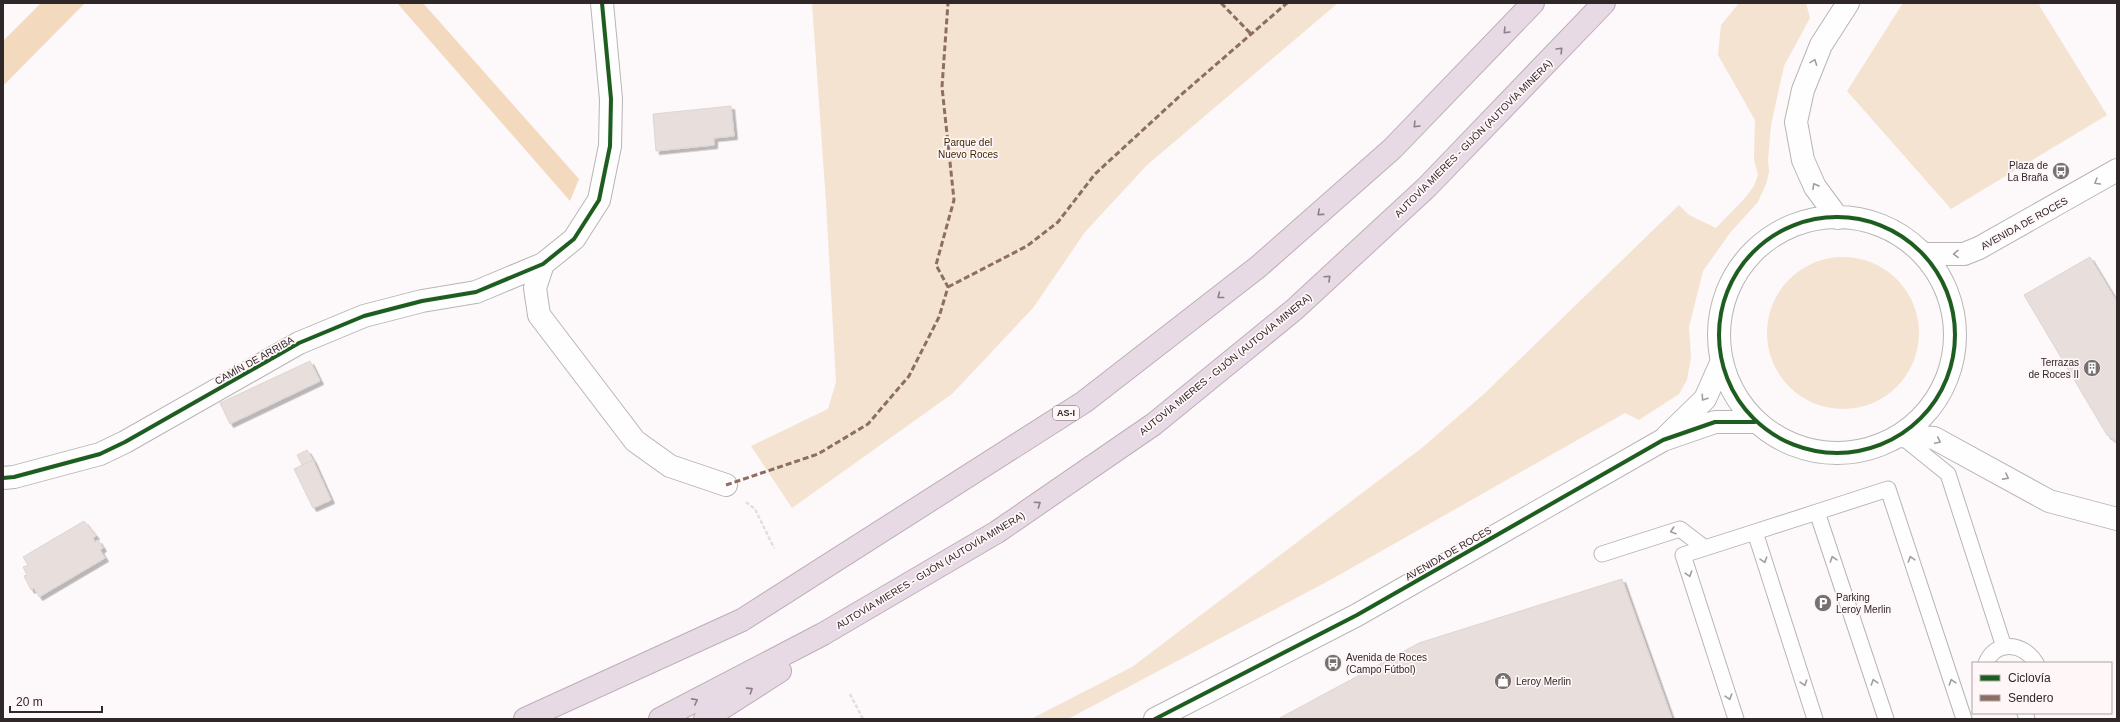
<svg xmlns="http://www.w3.org/2000/svg" width="2120" height="722" viewBox="0 0 2120 722" font-family="Arial,sans-serif">
<style>
.green{fill:#f4e3d1}
.forest{fill:#f3dabf}
.building{fill:#e8dedc;stroke:#dcd6d5;filter:url(#shadow)}
.lines{fill:none;stroke-linecap:round;stroke-linejoin:round}
.lane-casing{stroke:#b9b4b5;stroke-width:17}
.street-casing{stroke:#b9b4b5;stroke-width:24}
.highway-casing{stroke:#bdaeb8;stroke-width:24}
.path{stroke:#e1dfe0;stroke-width:2.5;stroke-dasharray:4 2;stroke-linecap:butt}
.lane{stroke:#fffefe;stroke-width:15}
.street{stroke:#fffefe;stroke-width:22}
.highway{stroke:#e7dae4;stroke-width:22}
.quiet{stroke:#8d6e63;stroke-width:3;stroke-dasharray:6 3;stroke-linecap:butt}
.cycleway-casing{stroke:#fff6f8;stroke-width:6}
.cycleway{stroke:#1b5e20;stroke-width:4}
.oneway{stroke:#8b8086}
.oneway2{stroke:#a19d9e}
.labels{text-anchor:middle;stroke-width:3.5;stroke-linejoin:round;paint-order:stroke}
.shield{fill:#fff6f8;stroke:#6d6566;stroke-width:1}
.shield-label{font-size:9px;font-weight:bold;fill:#2f2728}
.street-label{font-size:10px;fill:#2f2728;stroke:#fff6f8}
.park-label{font-size:10px;fill:#432800;stroke:#fff6f8}
.poi-label{font-size:10px;fill:#2f2728;stroke:#fff6f8;text-anchor:start}
</style>
<defs>
<filter id="shadow"><feDropShadow dx="3.5" dy="3.5" stdDeviation="0" flood-color="#0004"/></filter>
</defs>
<rect width="100%" height="100%" fill="#fdf8f9"/>
<path class="green" d="M812,3h526l-191,162 -62,67 -52,76 -81,86 -160,114 -41,-62 77,-37 8,-27 -10,-180z
M1739,3h67l4,15 -26,48 -13,59 -3,35 1,12 -3,12 -8,18 -28,31 -27,38 -14,56 2,30 -4,23 -8,14 -40,26 -14,-7 -293,166 -264,140h-37l101,-52 291,-220 62,-54 194,-188 10,10 27,13 29,-30 9,-12 4,-11 -4,-16 1,-39 -37,-65 3,-30z
M1903,3h138l-2,2 68,110 -156,94 -104,-118z
M1767 333a76 76 0 1 1 152 0a76 76 0 1 1-152 0Z"/>
<path class="forest" d="M41,3h44l-82,83v-45z
M397,3h26l156,176 -9,22z"/>
<path class="building" d="M731,106l3,30 -20,2v7l-58,6 -3,-37z
M2090,257l27,45v140l-10,-7 -83,-140z
M310,361l10,20 -90,43 -10,-21z
M307,450l6,10 -11,5 -5,-10z
M313,460l18,40 -18,8 -19,-39z
M84,521l12,15 -3,2 2,4 3,-2 5,8 -3,2 5,8 -66,39 -5,-9 -3,2 -7,-14 3,-1 -4,-8 5,-2 -5,-8z
M1622,579l50,140h-394l141,-76z"/>
<g class="lines">
<defs>
<path id="lane" d="M1901,436l47,38 56,173
M1817,512l71,-23 76,230
M1602,554l78,-25 25,19
M1986,663c10,-24 38,-20 50,0
M2025,713l2,6
M1736,719l-53,-164 72,-23
M1815,719l-60,-187 62,-20 69,207"/>
<path id="street" d="M1719 335a118 118 0 1 1 236 0a118 118 0 1 1-236 0Z
M1838,218l-23,-31 -12,-27 -7,-38 7,-32 18,-45 27,-42
M1925,254h39l15,-6 138,-78
M543,264l-8,24 4,27 96,126 35,25 56,19
M1667,436l38,-37 16,-36
M1901,436l33,2 115,63 68,18
M3,478l11,-1 86,-23 25,-12 174,-99 65,-27 58,-15 54,-9 67,-28 31,-25 25,-39 11,-54 1,-47 -9,-96
M1155,719l202,-104 306,-175 52,-18h40"/>
<path id="highway" d="M525,719l217,-99 342,-218 174,-135 134,-118 141,-146
M660,719l163,-85 174,-102 157,-108 141,-115 132,-122 177,-184
M705,719l75,-48"/>
</defs>
<use href="#lane" class="lane-casing"/>
<use href="#street" class="street-casing"/>
<use href="#highway" class="highway-casing"/>
<path class="path" d="M746,502l9,7 19,39
M850,694l13,25"/>
<use href="#lane" class="lane"/>
<use href="#street" class="street"/>
<use href="#highway" class="highway"/>
<path class="quiet" d="M1221,3l31,32
M948,287l79,-41 31,-24 37,-48 87,-80 105,-91
M726,485l92,-31 50,-30 41,-48 30,-59 9,-30 -12,-22 18,-65 -12,-113 6,-84"/>
<defs>
<path id="cycleway" d="M1719 335a118 118 0 1 1 236 0a118 118 0 1 1-236 0Z
M3,478l11,-1 86,-23 25,-12 174,-99 65,-27 58,-15 54,-9 67,-28 31,-25 25,-39 11,-54 1,-47 -9,-96
M1155,719l202,-104 306,-175 52,-18h40"/>
</defs>
<use href="#cycleway" class="cycleway-casing"/>
<use href="#cycleway" class="cycleway"/>
</g>
<defs><path id="oneway-chevron" d="M-2-3.5L2.5 0L-2 3.5" fill="none" stroke-width="1.6" stroke-linecap="round" stroke-linejoin="round"/></defs>
<g class="oneway">
<use href="#oneway-chevron" transform="translate(1506 31) rotate(134)"/>
<use href="#oneway-chevron" transform="translate(1560 50) rotate(-46)"/>
<use href="#oneway-chevron" transform="translate(1416 125) rotate(134)"/>
<use href="#oneway-chevron" transform="translate(1320 213) rotate(139)"/>
<use href="#oneway-chevron" transform="translate(1328 278) rotate(-43)"/>
<use href="#oneway-chevron" transform="translate(1220 296) rotate(142)"/>
<use href="#oneway-chevron" transform="translate(1038 504) rotate(-34)"/>
<use href="#oneway-chevron" transform="translate(750 690) rotate(-33)"/>
<use href="#oneway-chevron" transform="translate(695 701) rotate(-28)"/>
</g>
<g class="oneway2">
<use href="#oneway-chevron" transform="translate(1814 62) rotate(-69)"/>
<use href="#oneway-chevron" transform="translate(2097 182) rotate(150)"/>
<use href="#oneway-chevron" transform="translate(1815 186) rotate(-119)"/>
<use href="#oneway-chevron" transform="translate(1956 254) rotate(179)"/>
<use href="#oneway-chevron" transform="translate(1704 398) rotate(124)"/>
<use href="#oneway-chevron" transform="translate(1938 441) rotate(25)"/>
<use href="#oneway-chevron" transform="translate(2006 477) rotate(28)"/>
<use href="#oneway-chevron" transform="translate(1673 531) rotate(162)"/>
<use href="#oneway-chevron" transform="translate(1833 559) rotate(-108)"/>
<use href="#oneway-chevron" transform="translate(1911 559) rotate(-108)"/>
<use href="#oneway-chevron" transform="translate(1764 560) rotate(72)"/>
<use href="#oneway-chevron" transform="translate(1689 574) rotate(72)"/>
<use href="#oneway-chevron" transform="translate(1874 682) rotate(-108)"/>
<use href="#oneway-chevron" transform="translate(1952 682) rotate(-108)"/>
<use href="#oneway-chevron" transform="translate(1804 683) rotate(72)"/>
<use href="#oneway-chevron" transform="translate(1729 697) rotate(72)"/>
</g>
<defs>
<symbol id="bus-disc" viewBox="-11 -11 22 22"><circle r="9.5" fill="#777071" stroke="#fff6f8"/><path d="M-5-6H5V4H4V6H2V4H-2V6H-4V4H-5ZM-3.5-4V0h7V-4ZM-3.5 1.2v1.5H-2V1.2ZM2 1.2v1.5H3.5V1.2Z" fill="#fff"/></symbol>
<symbol id="building-disc" viewBox="-11 -11 22 22"><circle r="9.5" fill="#777071" stroke="#fff6f8"/><path d="M-4-6H4V6H1V3H-1V6H-4ZM-2.5-4.3h1.7v1.8h-1.7ZM.8-4.3h1.7v1.8H.8ZM-2.5-1h1.7V.8h-1.7ZM.8-1h1.7V.8H.8Z" fill="#fff"/></symbol>
<symbol id="parking-disc" viewBox="-11 -11 22 22"><circle r="9.5" fill="#777071" stroke="#fff6f8"/><path d="M-3.5-5.5H1a3.5 3.5 0 0 1 0 7H-1V5.5H-3.5ZM-1-3.4V-.6H.8a1.4 1.4 0 0 0 0-2.8Z" fill="#fff"/></symbol>
<symbol id="shop-disc" viewBox="-11 -11 22 22"><circle r="9.5" fill="#777071" stroke="#fff6f8"/><path d="M-5-2.5h2.3a2.7 3.5 0 0 1 5.4 0H5L5.5 6h-11ZM-1.5-2.5h3a1.5 2.3 0 0 0-3 0Z" fill="#fff"/></symbol>
</defs>
<g fill-rule="evenodd">
<use href="#bus-disc" x="2051" y="161" width="20" height="20"/>
<use href="#building-disc" x="2082" y="358" width="20" height="20"/>
<use href="#parking-disc" x="1813" y="593" width="20" height="20"/>
<use href="#bus-disc" x="1323" y="653" width="20" height="20"/>
<use href="#shop-disc" x="1493" y="671" width="20" height="20"/>
</g>
<g class="labels">
<rect class="shield" x="1053" y="406" width="26" height="14" rx="3"/>
<g class="shield-label">
<text x="1066" y="416">AS-I</text>
</g>
<g class="street-label">
<text transform="translate(1473 138) rotate(-45)" y="4">AUTOVÍA MIERES - GIJÓN (AUTOVÍA MINERA)</text>
<text transform="translate(2024 223) rotate(-29)" y="4">AVENIDA DE ROCES</text>
<text transform="translate(254 360) rotate(-29)" y="4">CAMÍN DE ARRIBA</text>
<text transform="translate(1225 364) rotate(-39)" y="4">AUTOVÍA MIERES - GIJÓN (AUTOVÍA MINERA)</text>
<text transform="translate(1448 553) rotate(-30)" y="4">AVENIDA DE ROCES</text>
<text transform="translate(930 570) rotate(-31)" y="4">AUTOVÍA MIERES - GIJÓN (AUTOVÍA MINERA)</text>
</g>
<g class="park-label">
<text x="968" y="146">Parque del<tspan x="968" dy="12">Nuevo Roces</tspan></text>
</g>
<g class="poi-label">
<text x="2048" y="169" text-anchor="end">Plaza de<tspan x="2048" dy="12">La Braña</tspan></text>
<text x="2079" y="366" text-anchor="end">Terrazas<tspan x="2079" dy="12">de Roces II</tspan></text>
<text x="1836" y="601">Parking<tspan x="1836" dy="12">Leroy Merlin</tspan></text>
<text x="1346" y="661">Avenida de Roces<tspan x="1346" dy="12">(Campo Fútbol)</tspan></text>
<text x="1516" y="685">Leroy Merlin</text>
</g>
</g>
<rect width="2120" height="722" fill="none" stroke="#2f2728" stroke-width="8"/>
<rect x="1972" y="662" width="140" height="52" fill="#fff6f8" stroke="#aca3a5"/>
<rect x="1980" y="675" width="20" height="6" fill="#1b5e20" stroke="#aca3a5"/>
<text x="2008" y="682" font-size="12" fill="#2f2728">Ciclovía</text>
<rect x="1980" y="695" width="20" height="6" fill="#8d6e63" stroke="#aca3a5"/>
<text x="2008" y="702" font-size="12" fill="#2f2728">Sendero</text>
<path d="M10 706v6h92v-6" fill="none" stroke="#2f2728" stroke-width="2"/>
<text x="16" y="706" font-size="12" fill="#2f2728" stroke="#fff6f8" stroke-width="3" paint-order="stroke">20 m</text>
</svg>
